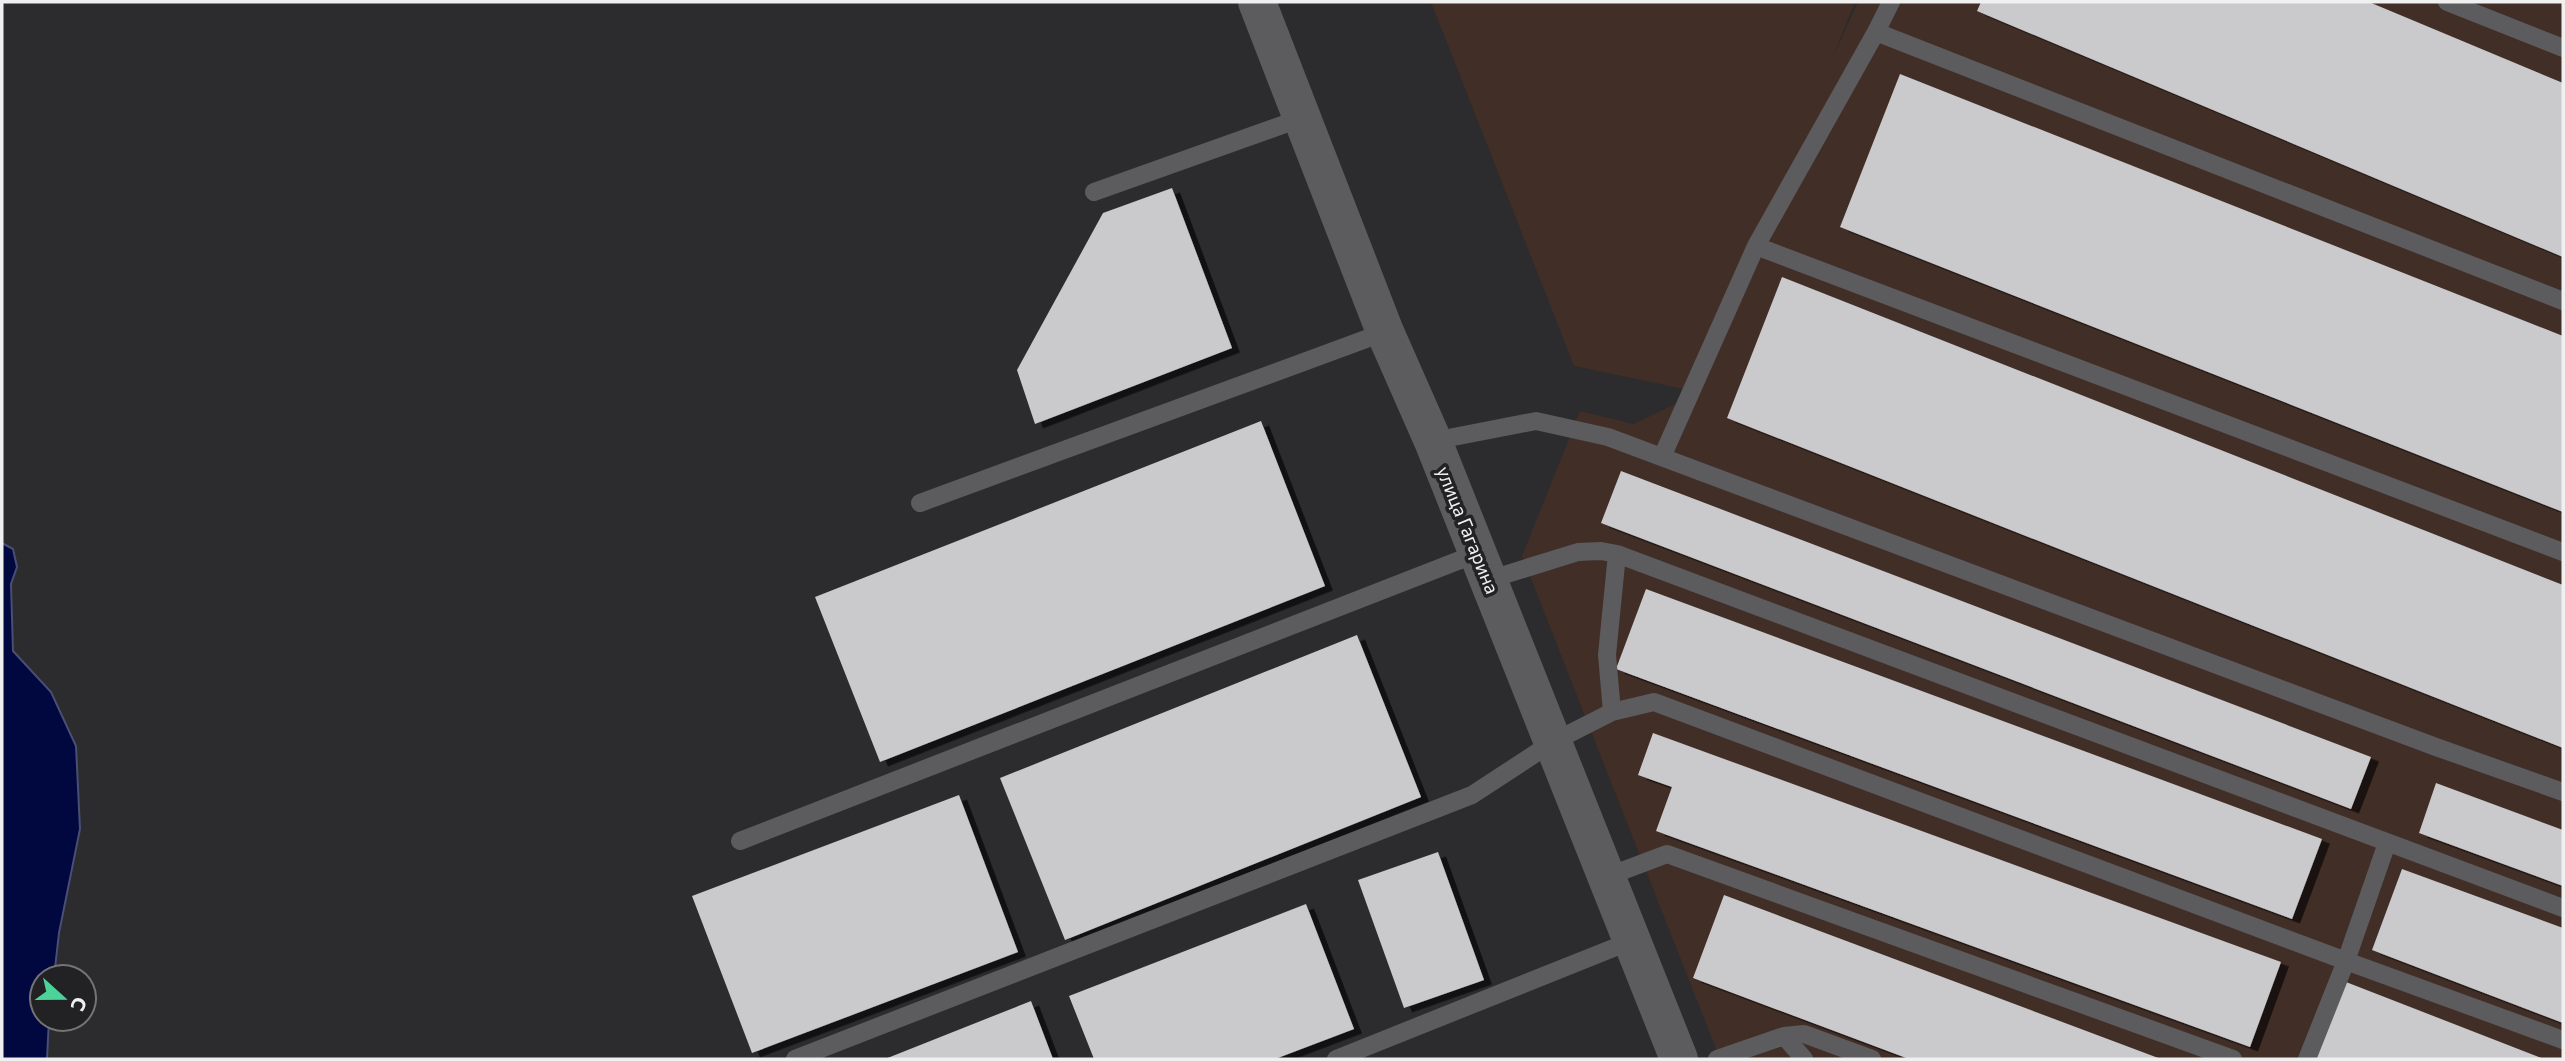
<svg xmlns="http://www.w3.org/2000/svg" width="2565" height="1061" viewBox="0 0 2565 1061" font-family="Commissioner,sans-serif">
<style>
.industrial{fill:#412e27}
.water{fill:#00083f;stroke:#484e74;stroke-width:2}
.building{fill:#cac9cb;filter:url(#shadow)}
.lines{fill:none;stroke-linecap:round;stroke-linejoin:round}
.lane{stroke:#5c5b5d;stroke-width:18}
.secondary{stroke:#5c5b5d;stroke-width:38}
.labels{text-anchor:middle;stroke-width:7;stroke-linejoin:round;paint-order:stroke}
.street-label{font-size:19px;fill:#f0f0f1;stroke:#222124}
</style>
<defs>
<filter id="shadow"><feDropShadow dx="8" dy="4.5" stdDeviation="0" flood-color="#0009"/></filter>
</defs>
<rect width="100%" height="100%" fill="#2c2b2d"/>
<path class="industrial" d="M1431,2h424l-24,59 27,-59h699l6,2v1055h-843l-198,-503 58,-145 54,13 43,-21 7,-14 -110,-23z"/>
<path class="water" d="M2,543l11,6 4,18 -6,17 2,67 38,41 25,54 4,83 -21,104 -5,44h-12v42h7l-2,40h-45z"/>
<path class="building" d="M1981,2h388l194,81v174l-586,-246z
M1900,74l663,262v176l-723,-285z
M1172,188l60,160 -197,76 -18,-54 86,-157z
M1782,277l781,308v163l-836,-330z
M1261,421l64,165 -445,176 -65,-165z
M1621,471l750,286 -20,52 -750,-286z
M1646,589l676,250 -30,80 -676,-250z
M1357,635l64,162 -356,143 -65,-162z
M1653,733l628,229 -31,85 -594,-216 16,-44 -34,-12z
M2436,783l127,47v56l-144,-53z
M959,795l59,157 -266,101 -60,-157z
M1438,852l46,128 -80,28 -46,-128z
M2402,869l161,59v95l-191,-73z
M1724,895l437,164h-252l-216,-81z
M1306,904l48,125 -79,30h-181l-25,-63z
M2346,982l198,77h-228z
M1031,1001l22,58h-168z"/>
<g class="lines">
<path class="lane" d="M2447,2l116,46
M1876,32l15,-30
M1094,192l208,-74
M1756,246l807,306
M1433,441l103,-20 72,16 828,310 127,45
M1662,457l94,-211 120,-214 687,269
M920,503l465,-171
M1488,580l90,-28 23,-1 16,3 946,354
M1612,712l-5,-57 10,-101
M740,841l738,-288
M1606,877l61,-23 566,205
M1784,1036l20,23
M795,1059l677,-264 81,-53 59,-30 42,-10 692,259 217,79
M1336,1059l295,-118
M1717,1059l67,-23 20,-2 68,25
M2307,1059l39,-98 41,-118"/>
<path class="secondary" d="M1257,2l128,330 48,109 246,618"/>
</g>
<g class="labels">
<g class="street-label">
<text transform="translate(1468 530) rotate(68)" y="7">улица Гагарина</text>
</g>
</g>
<rect width="2565" height="1061" fill="none" stroke="#f0f0f1" stroke-width="7"/>
<g transform="translate(63 998) rotate(111)"><circle r="33" fill="#222124" stroke="#747476" stroke-width="2"/>
<path d="M0-5L12 26L0 18L-12 26Z" fill="#4cd39a"/>
<text y="-10" font-size="19" font-weight="bold" text-anchor="middle" fill="#f0f0f1">С</text>
</g>
</svg>
